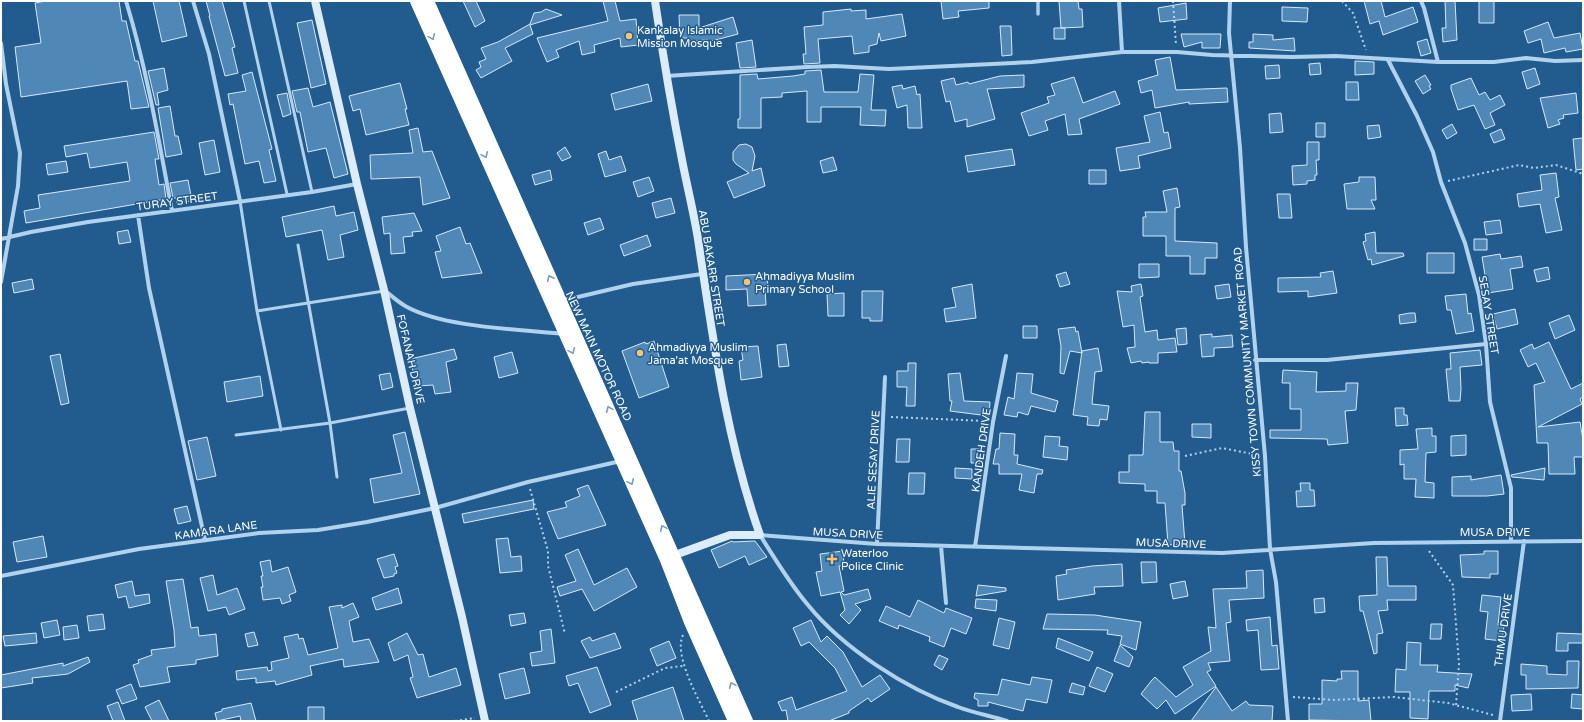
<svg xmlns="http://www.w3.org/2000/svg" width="1584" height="722" viewBox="0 0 1584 722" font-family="'Varela Round',sans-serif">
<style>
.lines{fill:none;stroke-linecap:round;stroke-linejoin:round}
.stream{stroke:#a5ceed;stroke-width:3.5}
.building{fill:#4f87b7;stroke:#d6e9f9}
.path{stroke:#b1d2ec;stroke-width:2;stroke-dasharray:2 3;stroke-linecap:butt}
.lane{stroke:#b1d2ec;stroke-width:3}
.street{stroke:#b1d2ec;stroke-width:4}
.secondary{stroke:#dcecf9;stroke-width:8}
.highway{stroke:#fff;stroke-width:12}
.oneway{stroke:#7a9dbb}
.poi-dot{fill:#f8c373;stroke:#225c8e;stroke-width:1.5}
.labels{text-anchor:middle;stroke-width:3;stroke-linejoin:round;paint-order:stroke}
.poi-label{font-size:11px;fill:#fff;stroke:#225c8e;text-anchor:start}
.street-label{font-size:11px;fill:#fff;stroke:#225c8e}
</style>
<rect width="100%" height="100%" fill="#225c8e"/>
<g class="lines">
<path class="stream" d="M1038,1v13"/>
</g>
<path class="building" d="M46,1h73l3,20h4l9,40h3l11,46 -18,2 -4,-28 -106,16 -6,-50 26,-4 -6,-40z
M153,1h26l8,35 -25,6z
M206,1h16l13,46 -3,1 6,25 -13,3 -16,-60h1z
M463,1h13l9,20 -10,6z
M603,1h12l5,20 16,-2 2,26 -17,2 -1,-9 -26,7 1,7 -13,3 -3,-14 -23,9 3,7 -12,5 -10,-24 71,-17z
M941,1h48v7l-31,3 1,6 -16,2z
M1059,1h19l1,8h3l1,18 -22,1z
M1364,1h17l4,16 28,-10 5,15 -35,13 -4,-14 -9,3z
M1445,1h10l2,39 -14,2 -1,-14h4z
M1479,1h15v22h-15z
M1186,3l1,16 -27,3 -2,-14z
M1282,7l26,1 -1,14 -25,-1z
M546,9l16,6 -32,10 3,9 -28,14 7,13 -31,17 -5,-8 5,-3 -2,-5 7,-3 -5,-11 17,-6 32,-18 4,-11 7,-1z
M851,9v2l15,-1v9l36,-5 4,22 -25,5 -2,-8 -2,11 -8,2v6l-15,2 -2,-18 -34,3 2,24 -16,1 -1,-10h3l-2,-27 19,-2v-13z
M679,15h20v13l34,-11 5,17 -30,8v-2l-21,1v-3h-7z
M312,20l14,64 -15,4 -14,-65z
M1548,22l6,16 26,-5 3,16 -17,3 -1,-4 -21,5 -3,-14 -13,4 -4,-12z
M1000,26h11l1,29 -10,1z
M1054,28h11v11h-11z
M1181,34h40l-1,14h-18v-6l-18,5z
M1253,34l20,1v5l21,-2 1,13 -46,-3v-6h4z
M1427,39l4,14 -10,3 -4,-14z
M752,40l4,27 -16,1 -4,-25z
M1170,57l6,33 51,-2 1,14 -39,2v-2l-34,6 -3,-18 -11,3 -3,-12 20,-6 -3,-15z
M1355,61l19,1v12l-19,1z
M1320,63l1,11 -11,1 -1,-11z
M1279,65l1,13 -14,1 -1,-13z
M164,68l4,22 -11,3 2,12h-3l-8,-34z
M1535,68l5,16 -13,5 -5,-17z
M821,70l3,22h34l2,-18 14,1 -3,35h15l-1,16 -25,-1 1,-18h-40v15h-14v-31l-25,2v4l-21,1v30h-23v-9h2v-44l17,-1 1,5 35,-3 12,-2v-3z
M252,72l20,77 -3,1 7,31 -12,2 -5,-22 -14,3 -12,-60 -3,1 -2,-11 18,-3 -4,-16z
M1024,75v12l-37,2 8,30 -28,8v-8l-12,3 -5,-21 -4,1 -5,-21 13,-3 2,7 12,-3 1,2 31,-8z
M1425,75l6,10 -2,1 2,3 -8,5 -8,-13z
M1074,77l9,26 32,-12 5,13 -41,15 3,15 -14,1 -3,-21 -20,7 3,9 -19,6 -8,-23 28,-10 -2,-6 8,-2 -4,-11z
M1471,78l8,17 6,-3 5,8 10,-5 5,10 -15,8 5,12 -10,4 -11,-24 -16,5 -7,-21v-4z
M1346,82h12l1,18h-13z
M400,83l7,26h-2l4,16 -43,10 -6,-26 -7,2 -4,-15z
M648,84l4,17 -37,9 -4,-16z
M902,85l1,4 12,-3 2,9 3,-1 2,34h-14l-1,-23 -10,3 -5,-21z
M308,88l5,19 17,-5 18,72 -14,4 -8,-30 -18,4 -8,-40h-3l-5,-21z
M287,93l4,21 -8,3 -6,-22z
M1576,93l2,20 -15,2 1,3 -6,2 2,4 -12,4 -8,-30z
M170,106l5,30h3l4,18 -16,3 -8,-49z
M1160,112l4,21 4,-1 3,16 -33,8 2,12 -20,3 -4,-23 34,-6 -6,-26z
M1281,113l2,19 -13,1 -1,-19z
M1316,123h9v14h-9z
M1452,124l5,9 -10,6 -5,-9z
M1379,125l2,12 -13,2 -1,-13z
M418,128l5,24 9,-1 18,47 -27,7 -3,-28 -49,2 -1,-24 43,-2 -4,-23z
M1501,129l4,10 -11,4 -4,-9z
M154,132l5,27h-4l4,26 5,-1 2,15 -140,24 -2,-12 16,-3 -2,-13 92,-14 -3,-19 -37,6 -3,-15 -21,4 -2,-11z
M1583,138v31l-7,1 -3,-31z
M214,140l6,32 -15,3 -6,-32z
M1307,142h12v18h-3l1,15h-2v5l-8,1v3l-14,1 -1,-19 15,-1z
M746,144l6,3 3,9 -3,15 9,-3 4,18 -31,12 -7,-16 22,-9 -13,-9 -3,-4v-8l6,-7z
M565,147l6,10 -9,4 -5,-8z
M1012,149l3,16 -47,7 -3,-16z
M606,151l3,9 12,-4 5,15 -21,6 -7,-23z
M833,157l4,13 -14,3 -3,-12z
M66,161l2,11 -20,3 -2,-11z
M550,170l2,10 -17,5 -3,-10z
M1089,170h17v14h-17z
M1556,173l3,24 -4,1 7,32 -16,3 -6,-29 -21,3 -2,-13 25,-4 -2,-15z
M649,177l5,14 -16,6 -5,-15z
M1359,177h16l1,23h-5l4,9h-28l-3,-25 15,-2z
M188,180l4,21 -15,2 -1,-5h-3l-3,-15z
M1177,188l3,19 -5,1v33l42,2v15h-12v16h-15v-18h-24v-20h-23v-19h3l-1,-5h22l-4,-21z
M1277,194h13l2,24h-13z
M671,198l4,15 -19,5 -4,-15z
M334,206l2,10 18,-4 4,18 -18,5 4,22 -16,3 -6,-30 -36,7 -4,-20z
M414,213l8,18 -10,1 1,4 -10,1 2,16 -14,1 -1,-21 -6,1 -2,-17z
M600,218l4,11 -16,6 -4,-12z
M1500,220l2,13 -16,2 -2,-13z
M460,227l6,17 4,-1 12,30 -40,5 -7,-26 6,-1 -5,-15z
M128,230l3,12 -12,2 -2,-12z
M1375,232l1,21h27l1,3 -32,9 -1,-6 -3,1 -5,-18 3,-1 -1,-7z
M647,235l4,11 -27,10 -4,-11z
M1474,239h13v11h-13z
M1427,253h27v20h-27z
M1500,254l1,5 20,-3 2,11 -13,2 3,20 -25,4 -6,-36z
M1139,264h20v13l-20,1z
M1548,267l2,12 -13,3 -3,-12z
M1333,271l4,22 -29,4v-6l-30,1v-14l43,-1 -1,-4z
M1066,272l4,12 -10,3 -4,-12z
M767,274l1,14h-3l1,17 -18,1 -1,-17 -21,1v-14z
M32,279l2,10 -20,4 -2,-10z
M972,284l4,34 -30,4 -2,-13 12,-2 -4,-19z
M1141,284l2,12 -3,1 5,35 12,-2 1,10 17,-2 2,14 -19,1v10h-9v-1l-7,1 -1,-2 -10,2 -4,-15 8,-1 -1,-22 -11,2 -6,-36 15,1 -1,-6z
M1229,284l2,13 -14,2 -2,-13z
M862,291h21l-1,30h-12v-3h-8z
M844,293v23h-16l-1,-22z
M1466,294l2,20 3,-1 3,18 -18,3 -5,-24h-4l-2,-14z
M1515,309l3,15 -21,5 -4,-15z
M1410,313h5l1,9 -16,2 -1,-9z
M1569,315l6,15 -20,9 -6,-16z
M1023,326h14v12h-14z
M1075,327l1,5 2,-1 4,22 -12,-2 -6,23 -4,-1 1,-27 -3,-17z
M1186,328l1,16 -9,1 -2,-16z
M1212,334v3l20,-2 1,12 -19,1v8l-12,1 -2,-22z
M654,341l15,46 -30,11 -17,-47 23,-9 1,2z
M1549,342l22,47 12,-6v14l-3,2 2,5 -44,23 42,-5 3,18v17h-9l1,17h-26l-1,-31h-11l-3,-58 11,-3 -9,-19 -8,4 -8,-17 12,-6 2,5z
M786,344l3,22 -10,1 -2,-22z
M758,346l4,31 -21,3 -2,-19 4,-1 -2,-13z
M1098,348l4,23 -7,1 -3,32 17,2 -2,14 -7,-1 -1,7 -12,-1 1,-8 -15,-2 9,-64z
M454,349l3,10 -11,3 5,30 -16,2 -2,-9 -15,1 -1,-16 -4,1 -3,-12z
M1480,350l2,15 -22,2 1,22 -1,12h-11l-3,-32h5l-1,-16z
M512,352l6,21 -19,5 -5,-21z
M60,354l9,49 -8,2 -11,-49z
M908,363h8l-1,43h-9l1,-19h-10v-16h11z
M1283,370l34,2 -1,20 30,-1v-8h12l-2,27 -11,1 3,32 -20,2 -1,-6 -57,-1v-8h31v-21h-11v-26h-8z
M390,373l3,14 -11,3 -3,-15z
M960,373l4,28 26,1 -1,14 -39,-5 2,-10h-2l-2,-27z
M1017,373l16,1 -2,19 27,8 -3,11 -24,-6 -3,9 -10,-3 -1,5 -13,-2 4,-18 6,2z
M260,376l3,20 -36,6 -3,-20z
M1395,408h9v7h3l1,10 -12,1z
M1145,412h15v30h13l1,9h5v20h2l4,22v12h-3l3,39 -17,1 -3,-42h-8v-12h-12v-7l-26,-1v-11h10v-17h14z
M1192,424h19v14l-19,-1z
M1432,428v8h4v16l-10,1 -1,29 9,1v15l-19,-1 1,-18h-12v-15l-4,1v-15l18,-1 -2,-20z
M405,432l15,62 -46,9 -4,-24 32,-6 -9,-38z
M1000,433l15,1 -1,21h4l-1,9 26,6 -1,4h-5l-3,19 -15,-3 3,-16h-23v-10h-6l3,-15h3z
M1466,435v20l-15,1v-20z
M1045,436l15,1 -1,9 9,1 -1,13 -24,-3z
M207,437l9,39 -19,4 -9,-39z
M897,439h13l-1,23h-13z
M971,449h10l-1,14h-9z
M955,468l17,1v10l-17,-1z
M1545,468l-1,12 -32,-3 -1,-2z
M909,473h16l-1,21h-16z
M1501,475l3,19 -17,2h-35v-19l19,-1v4z
M1300,483h10v7h4l1,16 -18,1 -1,-16h5z
M588,485l18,40 -48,14 -11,-27 20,-5 -2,-5 15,-6 -3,-7z
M533,500l1,9 -70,14 -2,-9z
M187,506l4,15 -13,3 -4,-15z
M43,536l4,21 -30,5 -4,-20z
M508,538l3,19 10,-1 1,15 -22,2 -4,-34z
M732,541l1,1 22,-1 12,16 -18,8 -4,-9 -26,12 -8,-18z
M578,549l16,36 33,-17 10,19 -43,24 -12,-22 -22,7 -3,-9 19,-6 -11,-26z
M843,551l1,14 -5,1 5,25 -3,1 3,3 24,-6 3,10 -16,5 6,6 -12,14 -9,-9 5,-5 -5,-18 -19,4 -5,-24 6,-1 -2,-17z
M1484,551h14v23h-8v4l-28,-1 -2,-22 24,-1z
M394,554l4,12 -3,1 2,6 -3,1v2l-10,2 -7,-19z
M1376,557h11l1,29h28v14h-29l1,10 -10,1 5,22 -6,1v19l-3,1 -11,-43h-3l-1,-15 18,-1z
M270,560l2,12 16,-5 8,25 -7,3 2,6 -9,3 -2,-6 -17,2 -2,-13h2l-2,-11h2l-3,-14z
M1141,562h15l1,20 -15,1z
M1122,564l1,22 -29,1 1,7 -37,6 -2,-24 11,-2 -1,-4 26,-4z
M1263,570l1,28 -35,2 2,22 -5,1 4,38 -22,2 3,7 -4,2 9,14 -41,28 -9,-14 -9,9 -16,-15 11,-14 3,-3 21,20 17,-12 -10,-18 28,-16 -3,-24 8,1 -3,-39 34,-1 -1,-17z
M213,575l4,20 20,-7 8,21 -16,6 -3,-8 -18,4 -8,-33z
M183,579l8,49 7,-1 1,9 17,-2 2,22 -22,4v4l-29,3 3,15 -30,5 -7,-22 6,-2 -1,-3 14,-5 -1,-5 24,-3 -1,-17 -8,-49z
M132,581l3,15 14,-2 1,9 -21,5 -3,-12 -8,2 -3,-13z
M1185,581l3,15 -15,3 -3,-15z
M978,585l28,3v3l-30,5z
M398,588l4,15 -26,7 -4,-12z
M1482,595l19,2 -3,28 6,1 -2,15 -17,-2 3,-27 -8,-1z
M1324,598l1,14 -10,1 -1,-14z
M976,599l21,1 -1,11 -21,-3z
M918,600l26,13 2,-5 26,10 -6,16 -15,-6 -7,19 -15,-6 1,-4 -31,-12 -1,4 -19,-8 7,-15 24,11z
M353,603l6,14 -10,4 4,21 16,-3 10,23 -35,5 -1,-8 -33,7 2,9 -36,10 -1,-4 -19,2v-5l-19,2 -1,-9 31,-4 1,4 4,-1 -1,-8 18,-4 -5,-21 14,-3 1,5 4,-1 5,17 30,-7 -9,-41 13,-2v3z
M524,613l2,10 -15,3 -2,-11z
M103,614l2,15 -16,2 -2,-15z
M1047,614l48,1 46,7 -5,28 -16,-6 2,-8 -15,-2 1,-4 -65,-1z
M1270,617l2,29 5,-1 2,24 -18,1 -3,-40 -11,1 -1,-11z
M999,618l16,4 -6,27 -16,-4z
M57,620l3,15 -16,3 -3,-15z
M811,620l10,22 6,-6 16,16 19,35 18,-12 10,14 -19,13 -3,-4 -19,13v2l-20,8h-41l-2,-11 -4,1 -4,-9 14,-5 4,13 51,-19 -12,-23 -26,-26 -8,4 -8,-18z
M1431,624h11l-1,15h-11z
M77,625l2,13 -15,2 -1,-13z
M551,629l4,34 -23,3 -2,-13 12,-2 -2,-20z
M254,632l4,13 -10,2 -3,-13z
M36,633l1,10 -32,3 -2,-10z
M407,633l11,22 5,-1 6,23 27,-9 5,17 -44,13 -7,-20 3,-1 -5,-22 -14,6 -6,-18z
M615,633l6,15 -31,10 -9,-17 9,-4 2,4z
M1557,633l26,1v9h-15v8h-12z
M1058,638l35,14 -4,9 -33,-13z
M669,641l7,17 -19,8 -7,-17z
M1407,642l14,1 -1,22h18l-1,7 35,2 -4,14 -13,-3v6h-26l-1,28 -18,-1v-26h-15l1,-23 10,1z
M1120,645l13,12 -4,10 -15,-6z
M939,655l9,4 -6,11 -8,-5z
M88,657l2,5 -22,12 -36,4 1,5 -32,5v-13l62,-12v3z
M1567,661h12l-1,27 -52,1v-14h-5v-11l26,2v8l20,1z
M597,667l14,38 -21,8 -12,-30 -9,3 -3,-10z
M1097,667l16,7 -8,18 -16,-6z
M524,668l6,25 -25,6 -6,-25z
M1341,671h17v30l11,-1 2,21 -62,-1v-16h13v-24l15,1v-2h5z
M1032,677l20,3 -5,23 -21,-4 -3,12 -35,-9v4h-10v-6l-4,-2 1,-5 23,2 4,-16 28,6z
M1072,683l13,4 -2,8 -14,-3z
M131,684l6,15 -15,5 -6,-14z
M673,687l11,34h-46l-6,-20z
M1216,687l16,24 14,-10 3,4 24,1 -1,15h-81z
M1531,694l1,16 -20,1 -1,-16z
M1572,694l11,1v14l-12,-1z
M159,700l10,21h-17l-7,-14z
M118,702l7,19h-12l-6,-15z
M251,703l5,18h-15l-1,-5 -23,5 -2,-8 7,-2v-2z
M308,707h16v14h-16z"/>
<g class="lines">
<path class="path" d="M1173,1l3,44
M1342,1l11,12 13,37
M1448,181l71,-16 15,3 22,-3 27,9
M891,417l95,4
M1185,456l37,-8 36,7
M530,489l18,62v15l17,68
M1429,551l24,34 6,79 -3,41
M683,635c-10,21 17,66 26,86
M616,692l49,-24 18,-2
M1293,697l42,3 59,-3 54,6 45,12
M455,721l20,-3"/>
<path class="lane" d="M244,1l43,193
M269,1l43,191
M240,201l17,110 24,119
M298,245l32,178 7,54
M257,311l127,-20
M236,435l94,-12 80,-15"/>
<path class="street" d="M126,1c21,69 33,140 46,210
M193,1l16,53 31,147
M1119,1l3,51
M1230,1l-1,32 11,115 6,99 19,209 5,93 6,33 12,139
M1421,1l3,7 14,54
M1,43l5,41 14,69 -2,33 -17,96
M1388,60l29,56 16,36 8,30 24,61 14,52 7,49 4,58 21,86v52
M666,76l141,-9 28,-1 54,3 143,-7 90,-10h55l35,3 80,2 44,-1 102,6h56l32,-4 29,3 28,-1
M138,215l11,73 56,252
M1,239l30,-7 57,-10 224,-30 45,-8
M385,291c7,5 14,12 22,16 39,21 112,22 156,27
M561,301l72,-17 69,-10
M1255,360h72l159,-16
M760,535l117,9 345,9 152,-10 209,-2
M760,535c15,24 30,49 48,70 35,43 98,84 150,102 16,6 33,9 49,14
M877,544l8,-167
M941,546l5,57
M975,547l18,-125 13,-66
M1,576l138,-27 120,-16 59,-3 49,-8 68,-14 93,-26 93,-21
M1500,721l24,-180"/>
<path class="secondary" d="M315,1l42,183 27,106 26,118 52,209 23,104
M655,1c8,55 17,109 28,164 5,25 11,49 15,74 15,100 28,200 62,296h-30l-55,20"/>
<path class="highway" d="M416,1l250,559 24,62 44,99
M428,1c105,241 213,480 319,720"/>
</g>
<defs><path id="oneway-chevron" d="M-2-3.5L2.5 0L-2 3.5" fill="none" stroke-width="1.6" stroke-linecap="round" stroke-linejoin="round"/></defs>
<g class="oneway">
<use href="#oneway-chevron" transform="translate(432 37) rotate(66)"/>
<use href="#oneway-chevron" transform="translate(485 155) rotate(66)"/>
<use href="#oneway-chevron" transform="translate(550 278) rotate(-115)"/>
<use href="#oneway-chevron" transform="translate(572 351) rotate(66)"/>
<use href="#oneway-chevron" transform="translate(609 409) rotate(-114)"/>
<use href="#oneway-chevron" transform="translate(631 482) rotate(66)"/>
<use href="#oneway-chevron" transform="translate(663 528) rotate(-114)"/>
<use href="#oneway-chevron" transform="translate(732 685) rotate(-114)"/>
</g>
<g class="poi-dot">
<circle cx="629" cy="36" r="4"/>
<circle cx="747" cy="282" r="4"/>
<circle cx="640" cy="353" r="4"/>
<path d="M830 553h4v4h4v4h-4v4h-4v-4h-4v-4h4z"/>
</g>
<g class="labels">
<g class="poi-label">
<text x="637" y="34">Kankalay Islamic<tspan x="637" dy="13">Mission Mosque</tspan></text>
<text x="755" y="280">Ahmadiyya Muslim<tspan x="755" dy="13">Primary School</tspan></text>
<text x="648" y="351">Ahmadiyya Muslim<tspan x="648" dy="13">Jama'at Mosque</tspan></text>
<text x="841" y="557">Waterloo<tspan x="841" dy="13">Police Clinic</tspan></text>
</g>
<g class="street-label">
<text transform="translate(177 201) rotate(-8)" y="4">TURAY STREET</text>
<text transform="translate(712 268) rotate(81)" y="4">ABU BAKARR STREET</text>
<text transform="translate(1489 315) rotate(81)" y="4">SESAY STREET</text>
<text transform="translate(599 356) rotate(65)" y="4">NEW MAIN MOTOR ROAD</text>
<text transform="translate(411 359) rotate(77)" y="4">FOFANAH DRIVE</text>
<text transform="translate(1247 362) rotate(-95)" y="4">KISSY TOWN COMMUNITY MARKET ROAD</text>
<text transform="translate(981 450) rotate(-82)" y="4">KANDEH DRIVE</text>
<text transform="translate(873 460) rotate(-87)" y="4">ALIE SESAY DRIVE</text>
<text transform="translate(216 530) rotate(-8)" y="4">KAMARA LANE</text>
<text x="1495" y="536">MUSA DRIVE</text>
<text transform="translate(848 533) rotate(3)" y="4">MUSA DRIVE</text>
<text transform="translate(1171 543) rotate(2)" y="4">MUSA DRIVE</text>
<text transform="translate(1503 630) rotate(-82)" y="4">THIMU DRIVE</text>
</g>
</g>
<rect width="1584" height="722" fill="none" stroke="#ffffff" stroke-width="4"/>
</svg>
